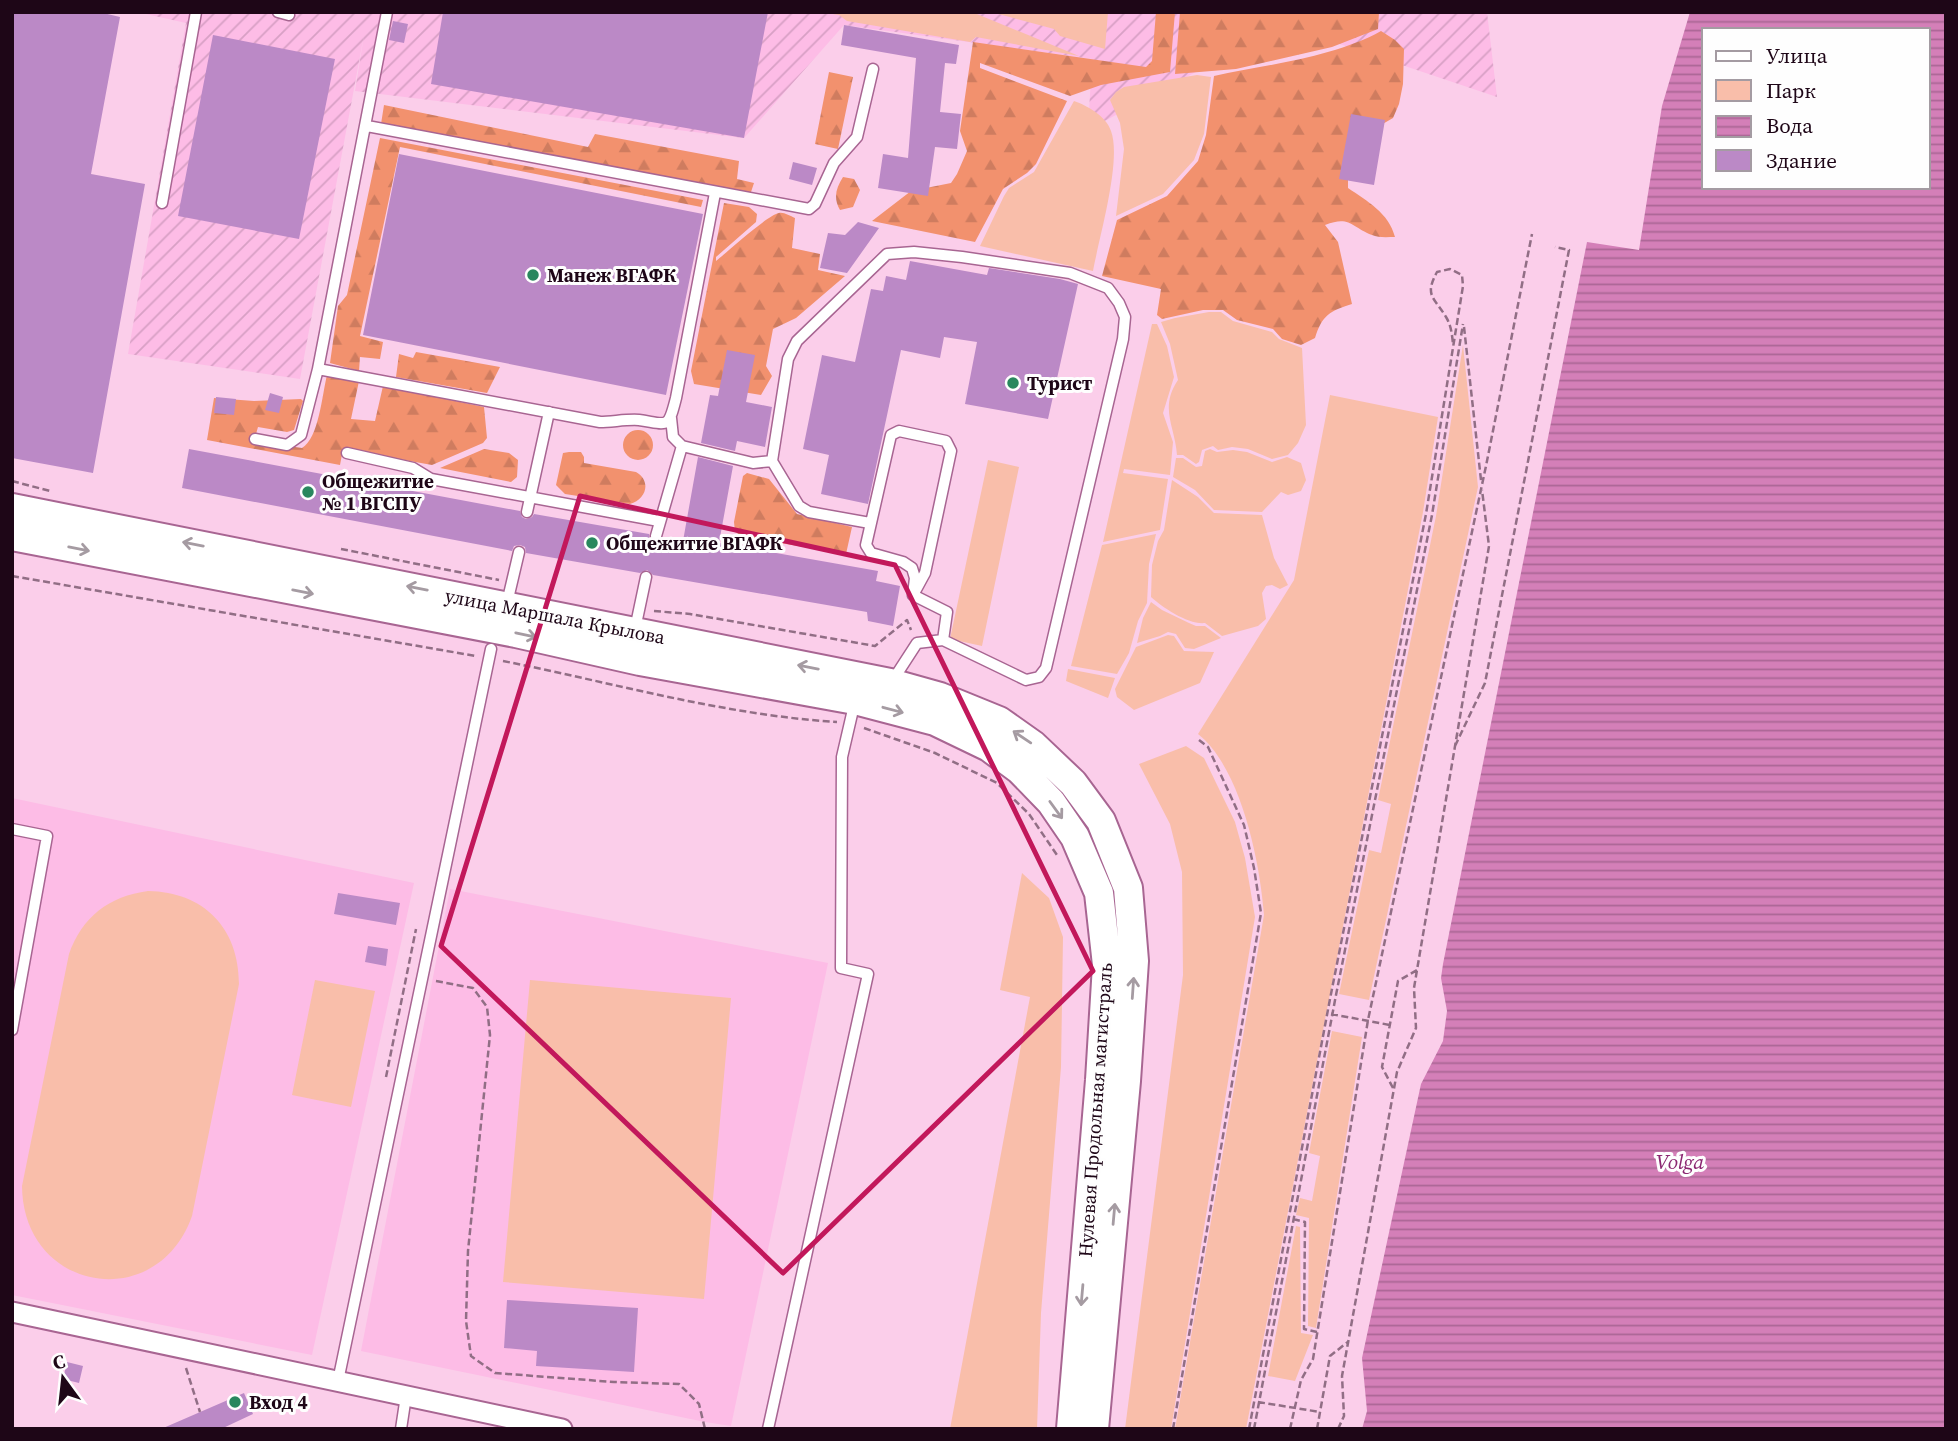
<svg xmlns="http://www.w3.org/2000/svg" width="1958" height="1441" viewBox="0 0 1958 1441" font-family="'Source Serif 4',serif">
<style>
.built{fill:#fdbce6}
.industrial{fill:url(#industrial-furrows)}
.green{fill:#f9beaa}
.forest{fill:url(#forest-firs)}
.water{fill:url(#water-rules);fill-rule:evenodd}
.building{fill:#bb89c6}
.lines{fill:none;stroke-linecap:round;stroke-linejoin:round}
.service-casing{stroke:#a86592;stroke-width:13}
.minor-casing{stroke:#a86592;stroke-width:23}
.secondary-casing{stroke:#a86592;stroke-width:32}
.path{stroke:#916e85;stroke-width:2.5;stroke-dasharray:7 3.5;stroke-linecap:butt}
.service{stroke:#fff;stroke-width:10}
.minor{stroke:#fff;stroke-width:19}
.secondary{stroke:#fff;stroke-width:28}
.oneway{stroke:#a59ba2}
.marked{fill:none;stroke:#c2185b;stroke-width:5;stroke-linejoin:round}
.poi-dot{fill:#29875e;stroke:#fefefe;stroke-width:2.5}
.labels{text-anchor:middle;stroke-width:6;stroke-linejoin:round;paint-order:stroke}
.poi-label{font-size:19px;font-weight:bold;fill:#1e0617;stroke:#fefefe;text-anchor:start}
.street-label{font-size:19px;fill:#1e0617;stroke:#fefefe}
.water-label{font-size:21px;font-style:italic;fill:#8b2771;stroke:#fefefe}
</style>
<defs>
<pattern id="industrial-furrows" width="10" height="10" patternUnits="userSpaceOnUse" patternTransform="scale(1.75)"><rect width="10" height="10" fill="#fdbce6"/><path d="M-1 1l2-2M0 10L10 0M9 11l2-2" fill="none" stroke="#d8a0c5"/></pattern>
<pattern id="forest-firs" width="22" height="20" patternUnits="userSpaceOnUse" patternTransform="scale(1.75)"><rect width="22" height="20" fill="#f2916e"/><path d="M5 1l3.5 6h-7zM16 11l3.5 6h-7z" fill="#cf7c5f"/></pattern>
<pattern id="water-rules" width="6" height="5" patternUnits="userSpaceOnUse" patternTransform="scale(1.75)"><rect width="6" height="5" fill="#d47fb8"/><path d="M0 2.5h6" fill="none" stroke="#ab6695"/></pattern>
</defs>
<rect width="100%" height="100%" fill="#fbceea"/>
<path class="built" d="M12,798l402,85 -102,472 -300,-60z
M450,889l378,74 -97,463 -26,-4 -344,-71z"/>
<path class="industrial" d="M137,12h1350l10,85 -214,-72 -195,105 4,-71 -248,-34 -100,113 -389,-47 9,-56 -64,344 -172,-25 58,-331z"/>
<path class="green" d="M820,12h152l107,44 -103,-19 -6,5 -123,-21 -8,-6z
M991,12h117l-3,37 -45,-13 -6,-7z
M1197,75l14,2 -7,57 -10,26 -31,34 -47,22 8,-67 -4,-26 -10,-23 6,-8 8,-5z
M1074,101c14,5 32,15 37,30 11,29 -12,107 -18,140l-113,-25 24,-50 5,-8 25,-16z
M1209,312h12l12,9 39,11 7,7 23,9 4,77 -8,18 -10,12 -16,4 -24,-10 -16,-2 -14,3 -5,-4 -11,4 -3,12 -3,2 -13,-9h-6c-2,-29 -18,-47 1,-75l-8,-36 -9,-22 14,-4z
M1152,324h5l10,22 7,31 -11,36 10,29 -3,33 -46,-6 -1,4 45,6 -8,51 -57,12z
M1463,345l15,142 -109,513 -30,-6 30,-144 12,3 10,-49 -13,-4 58,-284z
M1330,395l108,22 -15,95 -177,917h-71l89,-514c-4,-53 -23,-147 -66,-181l96,-154z
M1210,449l7,3 16,-2 14,2 25,10 15,-5 14,6 5,17 -5,11 -13,4 -7,-3 -19,20 -48,-2 -19,-20 -22,-13 3,-19h7l13,9 6,-1 3,-15z
M988,460l31,7 -37,179 -32,-7z
M1172,480l26,17 16,16 48,2 12,43 14,27 -8,4 -8,-4 -6,1 -4,7 4,26 -8,7 -36,10 -17,-13c-16,2 -42,-15 -54,-26l1,-32 6,-24 6,-11z
M1156,534l-7,30 -2,39 -9,18 -9,32 -12,21 -46,-8 31,-121z
M1151,602l11,8 27,13 7,3h9l16,12 -27,11 -9,-1 -9,-14 -8,-2 -8,4 -23,7 6,-25z
M1168,635l6,1 10,15 30,1 -14,31 -66,27 -17,-13 -2,-8 21,-42z
M1068,669l47,9 -7,20 -42,-17z
M1186,746l18,12 31,64 10,36 10,59 -84,512h-46l58,-454 -1,-103 -12,-48 -31,-60z
M1022,873l27,25 14,39 -2,130 -20,246 -4,116h-87l80,-432 -30,-7z
M148,891c56,1 91,37 91,93l-47,232c-35,99 -169,76 -170,-30l47,-232c13,-37 40,-58 79,-63z
M315,980l60,11 -24,116 -59,-12z
M530,980l201,18 -27,301 -201,-17z
M1332,1031l30,6 -46,291 -8,-2 1,-108 -13,-3 4,-17 12,3 8,-45 -11,-3z
M1296,1226l4,1 1,106 12,2 -18,46 -27,-5z"/>
<path class="forest" d="M1156,12h19l-5,60 -69,13 -31,11 -90,-33v5l87,33 -31,63 -9,9 -24,16 -28,53 -103,-21 39,-30 40,-8 6,-9 10,-23 -7,-20 13,-89 173,25 6,-6z
M1180,12h199l-1,17 -46,18 -96,22 -61,5z
M1381,31l14,9 9,9 -1,35 -4,20 -6,14 -19,11 -26,37v22c19,13 41,25 47,49 -7,0 -17,1 -23,-2 -21,-8 -22,-20 -47,-10l13,17 14,62c-22,7 -30,11 -37,34l-14,7 -19,-6 -9,-10 -36,-9 -14,-10h-20l-41,9 -5,-4 4,-26 -59,-13 15,-56 50,-24 31,-35 8,-26 8,-59c52,-11 121,-19 167,-45z
M829,72l24,5 -15,72 -23,-5z
M384,105l204,42 7,-13 144,27 -2,18 17,4 -4,12 -369,-71z
M380,138l323,62 -2,7 -301,-60 -40,189 23,6 -3,17 -20,-2 -1,14 -29,-8 8,-57 9,-11z
M843,177l11,2 6,11 -7,17 -13,3c-7,-12 -4,-22 3,-33z
M724,203l25,4 8,7 -1,8 -40,35v4c11,-9 53,-47 63,-48 5,-1 11,3 16,5l-3,30 28,6 -2,16 27,6 -49,42 -23,11 -7,37 6,10 -11,19 -67,-11 -3,-13z
M416,352l84,15 -13,26 -91,-16 3,-23 14,4z
M327,375l32,6 -8,38 24,2 8,-35 101,21 3,31 -4,5 -51,22 -89,-16 -3,16 -133,-25 7,-42 40,3 47,-2 2,2 -9,29 -7,2 -29,-5 -4,14 48,7c17,-10 20,-53 25,-73z
M623 445a15 15 0 1 1 30 0a15 15 0 1 1-30 0Z
M484,449l25,4 9,7 -1,17 -6,5 -71,-14z
M569,452h12l3,5v6l52,9c16,9 10,28 -6,32l-65,-10 -9,-9 7,-32z
M747,473l22,6 28,35 55,13 -6,27 -102,-17 -9,-5 -1,-10 9,-46z"/>
<path class="water" d="M1690,12h256v1417h-584l5,-18 -5,-53 59,-274 22,-43 4,-30 -6,-33 2,-14 144,-722 52,8 23,-144zM1704,30h224v157h-224z"/>
<path class="building" d="M12,12h87l21,5 -29,157 54,10 -52,289 -81,-15z
M443,12h325l-24,126 -313,-54z
M393,21l15,3 -4,19 -15,-3z
M844,25l115,20 -3,19 -11,-1 -5,49 21,2 -4,35 -22,-2 -7,49 -50,-8 5,-34 25,4 8,-100 -75,-13z
M213,35l122,24 -36,180 -121,-23z
M1351,114l34,6 -11,65 -35,-6z
M399,154l304,60 -37,181 -303,-60z
M793,162l24,6 -5,17 -23,-6z
M858,222l21,6 -32,45 -27,-5 8,-35 17,2z
M910,261l77,14 2,-7 71,11 18,5 -30,135 -83,-15 12,-62 -33,-5 -4,21 -39,-8 -33,154 -47,-10 8,-39 -26,-6 19,-94 33,7 16,-73 12,2 3,-15 20,4z
M727,350l28,5 -9,47 26,5 -7,40 -28,-6 -2,10 -34,-8 9,-48 8,1z
M270,393l13,4 -4,16 -14,-3z
M216,397l20,2 -2,16 -20,-2z
M189,449l331,62 2,6 4,2 6,-2 2,-3 115,20 1,7 5,2 6,-1 2,-5 20,4 15,-84 35,9 -14,77 159,28 -2,10 24,5 -7,40 -25,-5 -1,-9 -214,-37 -6,-5 -7,3 -114,-20 -1,-6 -5,-2 -6,1 -2,5 -330,-63z
M338,893l62,10 -4,22 -62,-11z
M368,946l20,3 -2,17 -21,-4z
M507,1300l131,8 -4,64 -98,-6 1,-15 -33,-3z
M67,1362l16,4 -4,17 -16,-4z
M244,1393l9,21 -32,15h-60z"/>
<g class="lines">
<defs>
<path id="service" d="M278,12l11,3
M367,126l442,83 6,-5 19,-41 23,-26 16,-68
M162,203l34,-191
M318,369l282,53c12,0 27,-3 39,-2 29,4 29,10 37,-22l39,-205
M671,418l2,19 9,9 71,17 19,-2
M255,439l32,6 14,-10 17,-66 69,-357
M347,453l66,15 18,11 228,42
M527,512l22,-100
M870,523l-61,-11 -10,-6 -27,-45 16,-102 9,-18 90,-87 27,-2 48,5 108,16 38,15 11,15 6,14 -2,22 -77,329 -7,9 -13,3 -83,-40 -26,3 -24,37
M656,536l26,-90
M913,595l12,-22 26,-122 -5,-10 -47,-10 -8,4 -25,110 5,8 32,9 9,6 3,10 -2,17 34,17 -4,28
M507,603l12,-51
M635,629l11,-52
M12,829l35,7 -35,194
M338,1381l153,-732
M401,1429l5,-33
M768,1429l100,-455 -27,-6 1,-211 13,-56"/>
<path id="minor" d="M12,1312l550,117"/>
<path id="secondary" d="M12,508l878,175 50,14 59,24 34,24 40,38 28,38 27,67 6,73 -8,120 -32,348
M12,536l504,97 124,28 215,39 80,21 54,26 31,23 31,32 24,35 24,56 8,72 -7,115 -29,349"/>
</defs>
<use href="#service" class="service-casing"/>
<use href="#minor" class="minor-casing"/>
<use href="#secondary" class="secondary-casing"/>
<path class="path" d="M1464,327l17,153
M12,481l38,10
M341,549l158,31
M12,576l464,80
M654,611l36,3 185,32 32,-26 4,10
M503,661c111,22 221,54 334,61
M864,728l71,25 62,30 32,31 28,41
M1455,746l30,-63 84,-433 -14,-3
M436,981l37,7 14,19 3,28 -22,216 -2,70 5,35 24,17 119,9 65,2 20,20 6,25
M1331,1014l59,11
M386,1077l30,-148
M1393,1088l-11,-21 16,-86 19,-11
M1293,1219l12,3 -1,107 13,3
M186,1368l14,44
M1258,1402l62,10
M1173,1429l88,-516 -7,-45 -10,-43 -36,-78 -9,-7
M1249,1429l81,-430 96,-485 37,-228 -1,-11 -12,-6 -13,3c-13,24 -3,25 9,45 5,8 6,17 7,27
M1254,1429l82,-434 96,-480 31,-191
M1290,1429l11,-49 12,-21 55,-339 118,-554 46,-232
M1317,1429l13,-73 19,-15
M1338,1429l6,-13 -2,-40 55,-304 19,-44 -2,-40 3,-18 72,-424 -7,-56"/>
<use href="#service" class="service"/>
<use href="#minor" class="minor"/>
<use href="#secondary" class="secondary"/>
</g>
<defs><path id="oneway-shaft" d="M-6 0H5M1.5-3L5.5 0L1.5 3" fill="none" stroke-width="1.6" stroke-linecap="round" stroke-linejoin="round" transform="scale(1.75)"/></defs>
<g class="oneway">
<use href="#oneway-shaft" transform="translate(193 544) rotate(-169)"/>
<use href="#oneway-shaft" transform="translate(79 549) rotate(11)"/>
<use href="#oneway-shaft" transform="translate(417 588) rotate(-169)"/>
<use href="#oneway-shaft" transform="translate(303 592) rotate(11)"/>
<use href="#oneway-shaft" transform="translate(526 635) rotate(12)"/>
<use href="#oneway-shaft" transform="translate(808 667) rotate(-169)"/>
<use href="#oneway-shaft" transform="translate(893 710) rotate(15)"/>
<use href="#oneway-shaft" transform="translate(1022 737) rotate(-146)"/>
<use href="#oneway-shaft" transform="translate(1056 810) rotate(54)"/>
<use href="#oneway-shaft" transform="translate(1133 988) rotate(-86)"/>
<use href="#oneway-shaft" transform="translate(1114 1214) rotate(-85)"/>
<use href="#oneway-shaft" transform="translate(1082 1295) rotate(95)"/>
</g>
<path class="marked" d="M580,496l315,69 198,406 -310,302 -342,-327z"/>
<g class="poi-dot">
<circle cx="533" cy="275" r="7"/>
<circle cx="1013" cy="383" r="7"/>
<circle cx="308" cy="492" r="7"/>
<circle cx="592" cy="543" r="7"/>
<circle cx="235" cy="1402" r="7"/>
</g>
<g class="labels">
<g class="poi-label">
<text x="547" y="282">Манеж ВГАФК</text>
<text x="1027" y="390">Турист</text>
<text x="322" y="488">Общежитие<tspan x="322" dy="22">№ 1 ВГСПУ</tspan></text>
<text x="606" y="550">Общежитие ВГАФК</text>
<text x="249" y="1409">Вход 4</text>
</g>
<g class="street-label">
<text transform="translate(555 616) rotate(11)" y="7">улица Маршала Крылова</text>
<text transform="translate(1095 1110) rotate(-86)" y="7">Нулевая Продольная магистраль</text>
</g>
<g class="water-label">
<text x="1680" y="1169">Volga</text>
</g>
</g>
<rect width="1958" height="1441" fill="none" stroke="#1e0617" stroke-width="28"/>
<rect x="1702" y="28" width="228" height="161" fill="#fefefe" stroke="#a49ba2" stroke-width="2"/>
<rect x="1716" y="51" width="35" height="10" fill="#ffffff" stroke="#a49ba2" stroke-width="2"/>
<text x="1766" y="63" font-size="21" fill="#1e0617">Улица</text>
<rect x="1716" y="80" width="35" height="21" fill="#f9beaa" stroke="#a49ba2" stroke-width="2"/>
<text x="1766" y="98" font-size="21" fill="#1e0617">Парк</text>
<rect x="1716" y="116" width="35" height="21" fill="url(#water-rules)" stroke="#a49ba2" stroke-width="2"/>
<text x="1766" y="133" font-size="21" fill="#1e0617">Вода</text>
<rect x="1716" y="150" width="35" height="21" fill="#bb89c6" stroke="#a49ba2" stroke-width="2"/>
<text x="1766" y="168" font-size="21" fill="#1e0617">Здание</text>
<g transform="translate(63 1378) rotate(345)" stroke="#fefefe" stroke-width="5" paint-order="stroke">
<path d="M0-5L12 26L0 18L-12 26Z" fill="#1e0617"/>
<text y="-10" font-size="19" font-weight="bold" text-anchor="middle" fill="#1e0617">С</text>
</g>
</svg>
